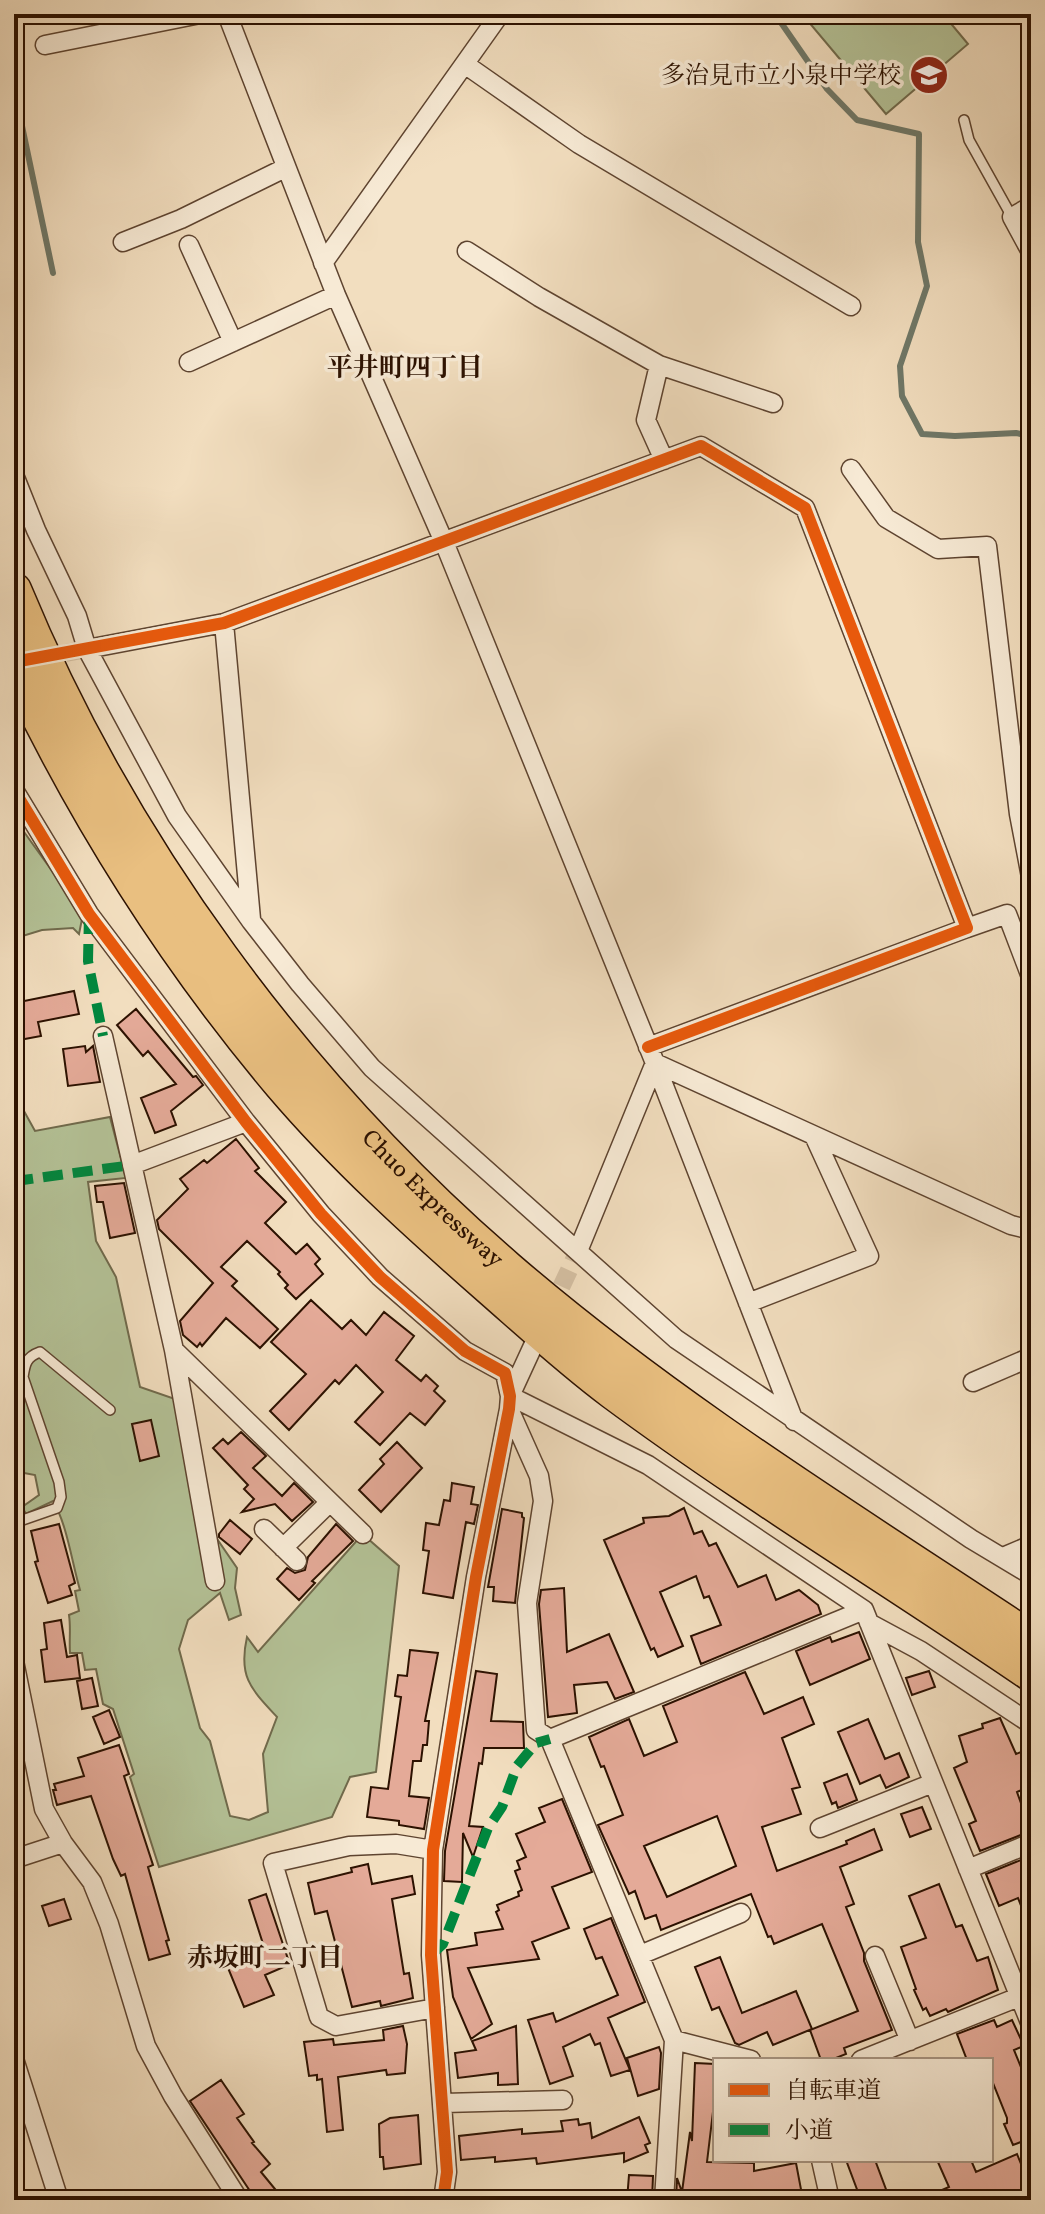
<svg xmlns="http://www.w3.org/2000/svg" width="1045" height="2214" viewBox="0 0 1045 2214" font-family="Vollkorn,'Noto Serif JP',serif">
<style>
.green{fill:#b4c297;stroke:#706a4c;stroke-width:2}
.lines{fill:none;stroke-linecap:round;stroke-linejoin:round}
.stream{stroke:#6f7868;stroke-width:6}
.building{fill:#e4aa98;stroke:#2c1100;stroke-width:2;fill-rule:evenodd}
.street-tunnel{stroke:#d4bfa2;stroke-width:18;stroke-dasharray:18 9;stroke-linecap:butt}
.lane-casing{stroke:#5e4430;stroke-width:12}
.street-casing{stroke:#5e4430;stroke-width:21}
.highway-casing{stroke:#2c1100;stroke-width:37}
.lane{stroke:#f7ead5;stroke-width:9}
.street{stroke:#f7ead5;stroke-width:18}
.highway{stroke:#e9bf80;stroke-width:34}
.quiet{stroke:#00873e;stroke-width:10;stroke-dasharray:20 10;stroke-linecap:butt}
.cycleway-casing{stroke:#f7ead5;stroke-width:17}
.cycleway{stroke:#e8590c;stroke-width:12}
.labels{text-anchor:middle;stroke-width:7;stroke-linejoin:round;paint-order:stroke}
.poi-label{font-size:24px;fill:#2c1100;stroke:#f7ead5;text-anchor:end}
.street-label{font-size:24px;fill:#2c1100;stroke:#f7ead5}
.neighbourhood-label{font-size:26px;font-weight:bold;fill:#2c1100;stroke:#f7ead5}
</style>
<rect width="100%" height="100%" fill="#f2debf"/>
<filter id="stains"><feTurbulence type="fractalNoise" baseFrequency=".0025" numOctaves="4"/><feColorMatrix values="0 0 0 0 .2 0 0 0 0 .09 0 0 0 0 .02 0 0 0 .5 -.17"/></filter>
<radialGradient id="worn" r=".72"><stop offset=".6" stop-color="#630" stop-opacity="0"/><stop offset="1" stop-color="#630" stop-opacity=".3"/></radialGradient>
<path class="green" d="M802,14h141l25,30 -82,70z
M14,818l69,96 -4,20 -6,-6 -31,2 -23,7 -5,12v-35l3,-1 -3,-8z
M14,1093l21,38 75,-14 16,61 -38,4 8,59 20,36 24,110 35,12 38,134 24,35 -2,20 6,27 -12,5 -9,-27 -32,27 -9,29 21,79 10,13 20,75 19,4 19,-8 -5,-58 14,-37c-26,-28 -39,-40 -30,-80l11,15 102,-115 7,1 32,28 -23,206 -26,5 -18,40 -173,50 -29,-90 4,-3 -21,-65 -10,-5 -7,-35 -11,1 -3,-17h-12c-1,-14 1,-24 -1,-38l10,-4 -4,-20 5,-1c-8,-27 -13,-66 -27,-89l-27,13 -4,-7 17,-12 -4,-20 -16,-3 -5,-8z"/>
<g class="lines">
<path class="stream" d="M775,14l52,75 30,31 62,14 -1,108 9,44 -27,80 2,30 20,38 33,2 61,-3 13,3 2,5
M14,88l39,185
M1031,568v1"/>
</g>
<path class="building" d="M74,991l5,23 -41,8 3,14 -27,5v-38z
M136,1009l57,68 3,-1 7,9 -32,26 5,14 -21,8 -14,-35 35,-14 -28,-33 -5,5 -26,-31z
M85,1046l1,6 7,-6 7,36 -32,4 -5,-37z
M236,1139l23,29 -4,3 31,31 -21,21 31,31 11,-10 13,15 -5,5 8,10 -27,25 -11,-11 3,-3 -10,-11 2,-2 -33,-31 -26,26 16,14 -5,5 46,43 -18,19 -34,-30 -24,28 -2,-3 -3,4 -14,-12 -3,-14 33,-38 -54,-54 -2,-9 31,-31 -8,-10 24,-19 3,3z
M124,1183l11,50 -25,5 -7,-36h-6l-2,-16z
M311,1300l31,29 9,-9 15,15 18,-23 30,24 -18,24 25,21 5,-6 12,11 -4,5 11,10 -20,24 -15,-12 -30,32 -25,-23 28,-30 -27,-27 -17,19 -4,-4 -46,50 -19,-19 36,-37 -35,-32z
M151,1420l8,36 -19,5 -8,-37z
M241,1432l25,24 -13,12 29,28 12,-13 19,19 -21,19 -17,-17 -33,8 12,-13 -10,-10 4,-4 -35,-37 10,-9 5,5z
M397,1442l25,26 -41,44 -22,-22 25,-26 -4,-5z
M452,1483l22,4 -3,17 7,1 -4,19 -8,-2 -13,76 -30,-5 6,-42 -6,-1 3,-27 13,2 5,-25 6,1z
M684,1508l10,26 8,-3 7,15 7,-3 22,44 28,-12 10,25 23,-10 19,15 3,9 -120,50 -10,-28 30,-11 -12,-29 -5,2 -8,-22 -36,16 23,54 -25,11 -4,-9 -3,2 -47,-110 40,-17 -1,-5 26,-2z
M502,1509l20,4v4l2,1 -9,85 -22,-2 1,-14h-6z
M230,1520l22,19 -12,15 -21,-17v-3z
M59,1524l16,59 -6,3 3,9 -24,8 -13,-41 3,-1 -7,-30z
M336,1524l17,17 -41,40 3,2 -16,17 -22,-21 10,-11 8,5 10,-3 3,-13z
M564,1588l3,64 42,-18 25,58 -19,7 -8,-17 -33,3 3,28 -29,4 -9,-113 2,-14z
M61,1620l6,37 10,-2 3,23 -35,4 -4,-32 6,-1 -3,-26z
M859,1632l11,27 -60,26 -14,-34 34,-14 2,5z
M410,1650l28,3 -13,68h4l-2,24h-4l-2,16h-8l-4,35 20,2 -5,31 -25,-4v-4l-32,-4 4,-30 17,2 13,-92 -6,-1 3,-21 9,1z
M476,1671l21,3 -6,47 32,1 1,26h-40l-2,16 -3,-1 -10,63 14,1 -10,30 -10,-24 -1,49 -18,-1 1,-30z
M929,1671l6,16 -23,8 -6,-17z
M745,1672l19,42 39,-17 11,27 -32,14 18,49 -8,2 9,25 -39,13 15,44 70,-27 -1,-3 28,-12 8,21 -42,17 14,37 -8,3 18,46v8l28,69 -48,18 2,6 -15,6h-10l-11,-30 48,-19 -36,-87 -48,20 -3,-8 -3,1 -17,-43 -90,36 -5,-15 -11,4 -10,-28 -6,3 -31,-69 25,-10 -19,-49 -3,1 -12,-30 40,-18 15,37 33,-14 -14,-36zM717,1816l19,50 -69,31 -23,-51z
M92,1678l6,28 -16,3 -5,-28z
M109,1710l11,27 -16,7 -11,-27z
M1000,1718l16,36 15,-6v38l-14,6 14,39 -51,20 -11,-27 7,-3 -22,-53 13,-6 -8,-26 24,-8 -1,-4z
M868,1719l17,40 14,-6 10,24 -23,11 -6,-13 -20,9 -22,-52z
M119,1745l10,29 -5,2 29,89 -5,2 21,73 -3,1 4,13 -21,6 -24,-86 -4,2 -8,-17 -22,-63 -34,9 -4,-15h3l-2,-6 30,-8 -6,-18z
M847,1774l10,26 -19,8 -2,-6 -4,2 -8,-21z
M562,1799l30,73 -40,15 17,41 -37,14 7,17 -71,9 24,56 -21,15 -18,-42 -6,-47 30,-5 -2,-12 28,-4 -7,-17 3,-2 -2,-5 22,-9 -1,-4 4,-2 -7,-19 5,-2 -3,-8 9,-4 -10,-23 29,-12 -6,-14z
M922,1807l9,22 -21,8 -9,-23z
M1031,1856v73h-1l-12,-31 -19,8 -13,-32z
M368,1864l4,20 40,-8 3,18 -23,5 12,75 5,-1 4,25 -32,8 -1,-5 -28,6 -25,-96 -12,3 -7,-31 44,-11 -1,-4z
M939,1884l17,43 6,-2 15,36 11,-4 10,33 -50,22 -2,-3 -16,7 -4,-8 -3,2 -9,-20 2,-1 -15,-42 25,-9 -17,-42z
M266,1894l23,68 -4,2 1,2 -21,9 9,20 -30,12 -18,-44 38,-16 -15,-47z
M64,1899l7,20 -22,7 -7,-20z
M611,1918l34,84 -37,16 22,52 -19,6 -11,-33 -5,2 -5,-11 -27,13 10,29 -23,8 -22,-64 25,-7 3,9 62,-27 -16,-38 -6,2 -12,-30z
M720,1957l22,56 54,-22 16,38 -39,16 -6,-13 -28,13 -4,-2 -16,-36 -7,3 -17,-43z
M994,2020l3,7 15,-7 12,26 -10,4 17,42v46l-18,7 -9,-21 3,-1v-5l-16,-40v-18h-24l-10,-26z
M403,2026l4,18 -2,29 -18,2 -1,-5 -48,7 5,53 -16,2 -5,-53 -5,1v-5l-8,1 -5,-34 29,-3 1,6 50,-5 -1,-10z
M516,2026l2,58 -20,1v-12l-40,5 -3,-25 21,-3 -4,-9z
M659,2047l2,6 -2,36 -21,7 -11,-38z
M695,2063l20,1v31l-8,67 47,1v8l42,-8 7,37h-22l-1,-7h-69l-1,7h-34l1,-22 5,14 8,-60 2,9z
M221,2080l23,34 -7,4 17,24 -2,1 18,21 -9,8 23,28h-28l-66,-99z
M418,2115l3,49 -37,5 -1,-12h-3l-1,-33 11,-6z
M639,2117l11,26 -5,2 3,7 -24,10v-9l-87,11 -1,-6 -41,4v-5l-34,3 -2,-24 63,-7v5l41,-3 -2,-10 17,-2 1,6 11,-2 2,15z
M1017,2154l14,35 -25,11h-87l30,-13 -12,-27h34l5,12z
M846,2160h29l15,40h-29z
M629,2175l24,1 -1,24h-25z"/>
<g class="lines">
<path class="street-tunnel" d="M39,658l48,-9
M550,1311l28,-60"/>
<defs>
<path id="lane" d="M964,120l5,20 43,77
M14,1523l43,-15 4,-11 -2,-15 -36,-105c2,-13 3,-20 17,-25l70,58"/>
<path id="street" d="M227,14l109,281 108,247 211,521 139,358
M45,45l155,-31
M466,65l113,79 272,162
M1031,206l-19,11 19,35
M123,242l58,-23 104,-51
M189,245l44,97
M467,251l72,46 120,68 114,38
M323,263l177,-249
M189,362l147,-67
M659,365l-13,55 18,40
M851,469l35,49 52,31 49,-3 32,268 12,63
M14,475l22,55 41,86 10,33 90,167 74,105 49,63 72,84 304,271 295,200 60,36
M224,623l27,296
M87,649l137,-26 477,-177 104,62 162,420 -319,119
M14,790l75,124 157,208 75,92 59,63 85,74 40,22 5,23 -1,13 -33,168 -43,273 -2,105 16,217 -4,28
M967,928l40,-14 24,63
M103,1036l71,314 41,231
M655,1063l356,162 20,5
M132,1165l114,-43
M578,1251l77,-188
M748,1303l121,-47 -54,-118
M174,1350l189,184
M973,1382l58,-25
M510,1396l138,69 216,145 167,415
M510,1396l23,-50
M509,1409l30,67 4,25 -16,102 9,127 14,9 124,301 -10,160
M264,1529l33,32
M283,1548l47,-46
M1003,1557l28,-12
M869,1623l52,28 110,73
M14,1661l30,148 19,34 29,39 17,42 37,122 27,50 66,104
M550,1739l314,-129
M820,1828l113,-45
M433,1850l-37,-6 -47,2 -76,17 46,154 17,9 99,-18
M14,1859l49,-16
M968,1869l63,-26
M640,1955l101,-42
M875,1956l35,85
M674,2040l77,20
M14,2059l45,141
M861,2060l170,-68
M444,2103l119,-3
M821,2160l9,40"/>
<g id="highway">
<path id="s1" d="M14,590c106,257 282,496 493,678 162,140 346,253 524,371"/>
<path d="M14,666c71,150 160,291 267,418 63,74 136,140 209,204 40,35 80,72 123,104 135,100 279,187 418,282"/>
</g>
</defs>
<use href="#lane" class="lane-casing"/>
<use href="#street" class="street-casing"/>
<use href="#highway" class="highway-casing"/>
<use href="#lane" class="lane"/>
<use href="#street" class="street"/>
<use href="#highway" class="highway"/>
<path class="quiet" d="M89,914l-1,47 15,75
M14,1184l9,-4 109,-15
M431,1955l12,-11 45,-116 14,-21 15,-41 19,-23 14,-4"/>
<defs>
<path id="cycleway" d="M14,662l210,-39 477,-177 104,62 162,420 -319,119
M14,790l75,124 157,208 75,92 59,63 85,74 40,22 5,23 -1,13 -33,168 -43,273 -2,105 16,217 -4,28"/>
</defs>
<use href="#cycleway" class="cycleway-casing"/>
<use href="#cycleway" class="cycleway"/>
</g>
<defs>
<symbol id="school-disc" viewBox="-11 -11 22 22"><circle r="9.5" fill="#8f2418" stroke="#f7ead5"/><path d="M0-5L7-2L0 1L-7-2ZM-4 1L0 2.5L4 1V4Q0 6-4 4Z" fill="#fff"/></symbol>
</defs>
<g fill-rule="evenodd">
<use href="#school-disc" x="907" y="53" width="44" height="44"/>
</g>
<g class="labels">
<g class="poi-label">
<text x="901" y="83">多治見市立小泉中学校</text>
</g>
<g class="street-label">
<text dy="8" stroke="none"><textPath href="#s1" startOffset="744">Chuo Expressway</textPath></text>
</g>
<g class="neighbourhood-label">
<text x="405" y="376">平井町四丁目</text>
<text x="265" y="1966">赤坂町二丁目</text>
</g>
</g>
<rect width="1045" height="2214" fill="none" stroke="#f2debf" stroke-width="48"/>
<rect x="16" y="16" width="1013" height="2182" fill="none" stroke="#2c1100" stroke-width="4"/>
<rect x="24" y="24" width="997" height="2166" fill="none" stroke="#2c1100" stroke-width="2"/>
<rect x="713" y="2058" width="280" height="104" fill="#f7ead5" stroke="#a69380" stroke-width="2"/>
<rect x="729" y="2084" width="40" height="12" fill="#e8590c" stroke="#a69380" stroke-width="2"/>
<text x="785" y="2098" font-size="24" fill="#2c1100">自転車道</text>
<rect x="729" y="2124" width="40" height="12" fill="#00873e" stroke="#a69380" stroke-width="2"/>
<text x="785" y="2138" font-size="24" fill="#2c1100">小道</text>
<rect width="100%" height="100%" filter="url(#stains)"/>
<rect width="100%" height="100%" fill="url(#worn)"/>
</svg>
